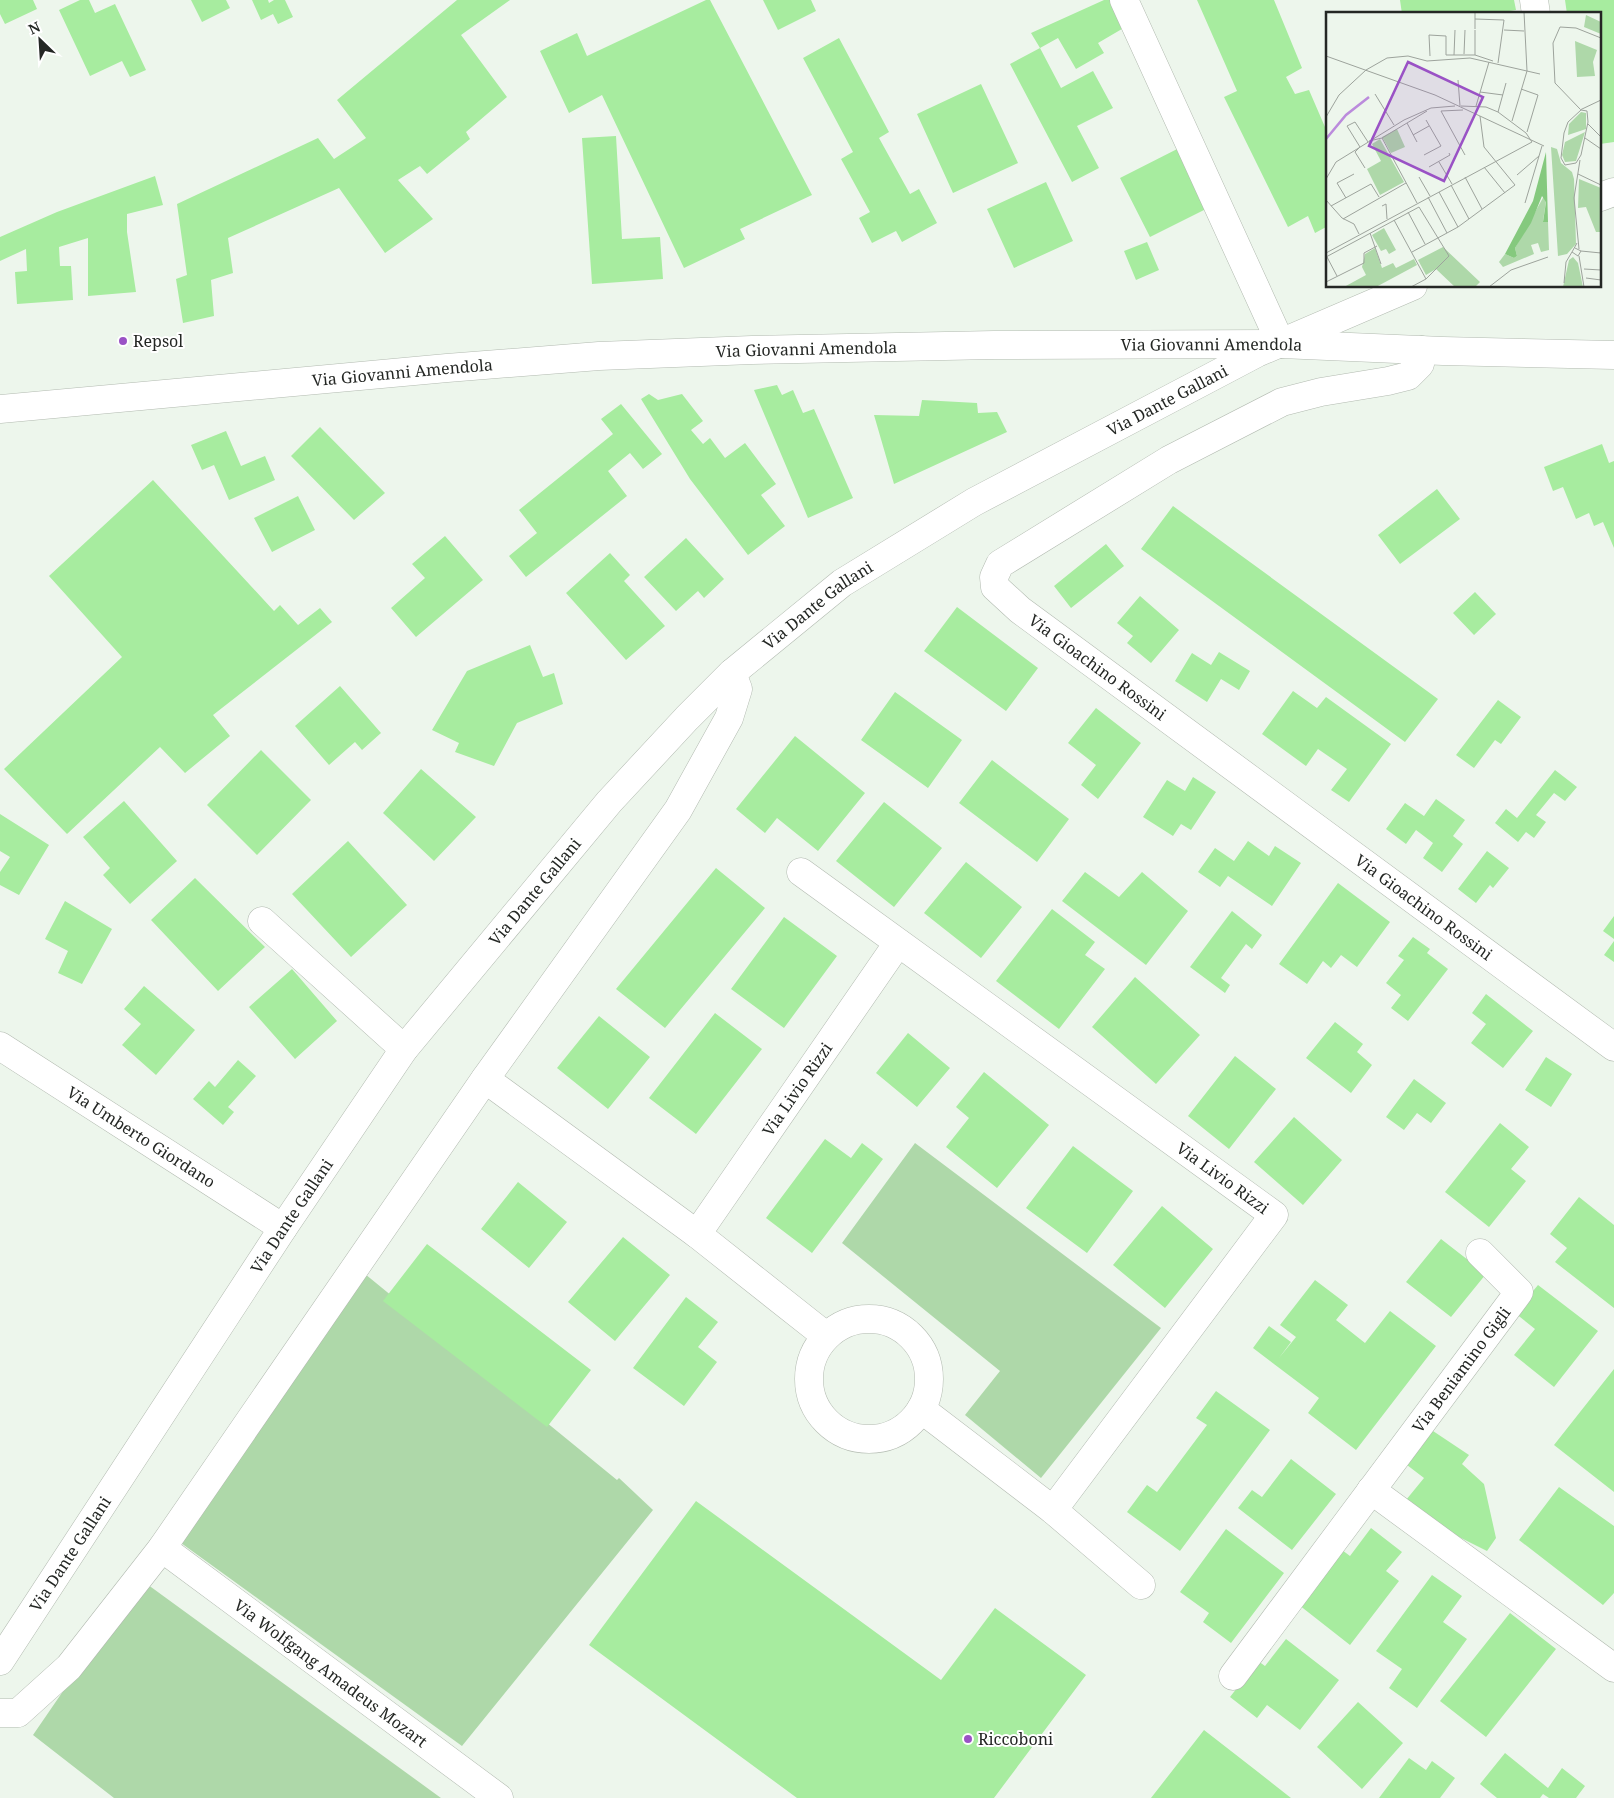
<svg xmlns="http://www.w3.org/2000/svg" width="1614" height="1798" viewBox="0 0 1614 1798" font-family="'Noto Serif',serif">
<style>
.green{fill:#aed8a9}
.building{fill:#a7ec9f}
.lines{fill:none;stroke-linecap:round;stroke-linejoin:round}
.minor-casing{stroke:#b2bab0;stroke-width:29}
.major-casing{stroke:#b2bab0;stroke-width:29}
.minor{stroke:#fff;stroke-width:28}
.major{stroke:#fff;stroke-width:28}
.poi-dot{fill:#9a52c5;stroke:#fff;stroke-width:2}
.labels{text-anchor:middle;stroke-width:4;stroke-linejoin:round;paint-order:stroke}
.poi-label{font-size:16px;fill:#242724;stroke:#fff;text-anchor:start}
.street-label{font-size:16px;fill:#242724;stroke:#fff}
.inset-river{fill:none;stroke:#bb8bdc;stroke-width:2.5}
.inset-road{fill:none;stroke:#9da39c;stroke-width:1}
.view{fill:#9a52c5;fill-opacity:0.15;stroke:#9a52c5;stroke-width:2.5}
.inset-edge{fill:none;stroke:#242724;stroke-width:2.5}
</style>
<rect width="100%" height="100%" fill="#edf6ec"/>
<path class="green" d="M915,1143l246,185 -120,150 -76,-63 35,-44 -158,-128z
M354,1265l263,215 2,-2 34,32 -191,236 -292,-211z
M140,1579l301,219h-327l-81,-63z"/>
<path class="building" d="M0,0h33l4,9 -32,15 -5,-10z
M80,0h9l6,13 20,-9 31,66 -16,7 -8,-16 -32,15 -31,-66z
M191,0h35l4,8 -28,14z
M252,0h16l1,3 5,-3h11l8,17 -15,7 -5,-10 -12,6z
M457,0h53l-49,35 46,62 -41,35 4,7 -43,35 -7,-8 -22,14 35,39 -48,34 -46,-65 -111,50 5,35 -22,7 3,36 -31,7 -7,-44 11,-4 -10,-71 141,-66 16,21 32,-21 -29,-38z
M706,0h4l102,195 -72,34 5,10 -61,29 -82,-173 -33,18 -29,-62 37,-18 10,23z
M763,0h48l5,11 -38,19z
M1104,0h6l17,26 -29,17 6,10 -28,16 -18,-31 -18,10 -9,-15z
M1197,0h77l28,68 -16,9 9,17 14,-4 19,44v92l-13,7 -7,-17 -20,11 -64,-130 13,-6z
M1400,0h114l2,10 -27,4h-87z
M1565,0h49v142l-14,2v-130h-33z
M839,38l50,94 -10,6 31,56 9,-5 18,34 -35,19 -6,-11 -24,12 -13,-25 11,-6 -29,-53 12,-7 -50,-94z
M1040,48l21,40 32,-17 20,37 -36,18 22,42 -27,14 -62,-118z
M981,84l37,79 -65,30 -36,-79z
M616,136l6,103 38,-2 3,42 -71,5 -10,-146z
M1189,143l31,59 -70,35 -30,-59z
M155,176l8,29 -36,9v18l9,60 -48,4v-58l-29,9 1,19h11l2,34 -56,4 -2,-32 12,-1 -1,-22 -26,12v-24l57,-25z
M1046,182l27,59 -59,27 -27,-59z
M1147,242l12,28 -23,10 -12,-29z
M777,385l5,10 11,-5 10,23 11,-4 39,89 -45,20 -54,-128z
M649,394l9,6 24,-6 21,27 -12,9 12,14 7,-6 15,20 20,-15 31,41 -15,11 24,31 -37,29 -58,-76 -49,-80z
M922,400l55,3 1,10 19,-1 10,20 -113,52 -20,-69 45,1z
M621,404l41,50 -19,15 -13,-16 -22,18 19,25 -101,81 -17,-21 28,-23 -18,-23 94,-76 -12,-15z
M320,427l65,66 -31,27 -63,-64z
M226,431l15,35 24,-10 10,24 -46,20 -15,-35 -12,5 -11,-25z
M1602,444l7,19 5,-2v87l-11,-26 -9,4 -5,-13 -13,6 -13,-32 -10,4 -9,-24z
M153,480l121,131 6,-6 18,20 22,-17 12,14 -119,93 17,21 -45,37 -25,-26 -93,87 -63,-65 118,-112 -73,-81z
M1437,489l23,30 -60,45 -22,-29z
M298,496l17,34 -43,22 -18,-34z
M1173,506l265,193 -33,43 -264,-193z
M445,536l38,44 -67,57 -25,-29 34,-30 -13,-14z
M686,538l38,41 -20,19 -6,-7 -22,20 -32,-34z
M1106,544l18,22 -53,42 -17,-22z
M610,553l20,22 -6,6 41,45 -39,34 -60,-67z
M1475,592l21,22 -22,21 -21,-22z
M1140,596l39,34 -28,33 -24,-20 6,-7 -16,-13z
M957,607l81,61 -32,43 -82,-60z
M530,645l13,32 11,-4 9,31 -46,19 -23,43 -39,-14 4,-9 -27,-13 35,-59z
M1219,652l31,19 -11,19 -18,-11 -14,23 -32,-21 17,-28 19,12z
M340,686l41,47 -19,17 -7,-8 -26,23 -34,-39z
M1293,691l24,17 9,-11 65,47 -42,58 -18,-12 16,-21 -29,-20 -12,17 -44,-32z
M895,692l67,48 -34,48 -67,-48z
M1498,700l23,17 -20,27 -6,-4 -21,28 -18,-13z
M1096,708l45,35 -43,56 -17,-14 15,-20 -28,-22z
M795,736l70,57 -47,58 -41,-33 -12,15 -29,-24z
M261,750l50,50 -54,55 -50,-50z
M992,760l77,59 -32,43 -78,-59z
M421,769l55,48 -42,44 -51,-48z
M1555,770l22,17 -12,14 -11,-8 -18,22 10,7 -12,16 -8,-6 -8,10 -23,-19 11,-14 11,9z
M1193,777l23,15 -25,38 -10,-6 -8,12 -30,-19 24,-37 18,11z
M1436,799l29,21 -12,16 10,8 -21,28 -19,-14 10,-15 -17,-13 -10,14 -20,-15 19,-26 19,13z
M124,801l53,60 -47,43 -27,-29 7,-7 -27,-31z
M884,802l58,46 -48,59 -58,-46z
M0,814l49,31 -30,50 -19,-10v-13l10,-15 -10,-6z
M348,841l59,64 -56,52 -59,-63z
M1248,841l21,15 6,-10 26,17 -29,43 -44,-30 -8,11 -22,-15 17,-24 19,13z
M1487,851l22,17 -16,20 -3,-3 -14,18 -18,-14z
M966,862l56,45 -41,51 -57,-45z
M716,868l49,40 -100,120 -49,-39z
M1085,872l34,25 23,-25 46,39 -42,54 -84,-64z
M195,878l70,69 -47,44 -67,-71z
M1338,883l52,39 -33,45 -16,-12 -10,13 -8,-7 -16,23 -28,-20z
M65,901l47,28 -30,55 -24,-11 10,-22 -23,-12z
M1052,909l43,33 -10,13 20,14 -46,60 -63,-48z
M1232,911l30,24 -10,14 -6,-5 -25,34 9,7 -5,8 -35,-26z
M1614,916v23l-11,-8z
M784,917l53,39 -53,72 -53,-39z
M1413,937l17,12 -3,4 21,16 -40,52 -17,-13 10,-13 -15,-12 18,-23 -6,-4z
M1614,941v21l-10,-7z
M292,969l45,52 -42,38 -46,-52z
M1135,977l65,58 -44,49 -64,-57z
M144,986l51,44 -39,45 -34,-30 19,-21 -17,-15z
M1486,994l47,37 -30,37 -32,-25 15,-19 -14,-11z
M715,1013l47,36 -66,85 -47,-36z
M599,1016l51,41 -42,52 -51,-41z
M1335,1022l28,22 -6,8 15,13 -21,28 -45,-35z
M908,1033l42,35 -33,39 -41,-34z
M1235,1056l41,33 -47,60 -41,-33z
M1546,1057l26,17 -21,33 -26,-17z
M238,1060l18,16 -28,31 6,5 -11,13 -30,-26 16,-18 6,6z
M984,1072l65,53 -52,63 -51,-41 23,-29 -13,-11z
M1414,1079l32,24 -15,20 -14,-10 -13,17 -18,-13z
M1294,1117l48,43 -39,45 -49,-43z
M1500,1123l29,24 -18,22 15,12 -37,46 -44,-35z
M825,1139l26,19 11,-15 21,16 -71,94 -46,-35z
M1073,1146l60,45 -46,62 -61,-45z
M518,1182l49,40 -38,46 -48,-39z
M1579,1197l35,28v83l-59,-46 12,-14 -17,-14z
M1162,1206l51,43 -48,59 -52,-43z
M623,1237l47,38 -55,66 -47,-39z
M1441,1239l45,35 -35,43 -45,-35z
M427,1244l164,126 -44,57 -164,-126z
M1315,1280l33,25 -12,15 29,23 25,-32 46,35 -80,104 -48,-37 11,-15 -66,-50 16,-22 22,16 -12,16 17,-21 -16,-12z
M1538,1285l60,46 -44,56 -40,-32 21,-26 -20,-16z
M686,1297l32,25 -20,25 19,15 -33,44 -51,-38z
M1614,1369v123l-60,-47z
M1216,1391l54,39 -90,121 -53,-39 20,-27 10,7 50,-67 -11,-7z
M1433,1431l36,24 -7,9 22,20 12,54 -9,13 -48,-24 -33,-27 18,-22 -17,-13z
M1291,1459l45,35 -44,56 -54,-42 14,-18 10,7z
M1559,1487l55,39v67l-11,12 -84,-65z
M696,1501l245,179 54,-72 91,67 -92,123h-197l-208,-153z
M1371,1528l31,24 -16,19 13,10 -49,64 -51,-40 43,-55 8,6z
M1226,1529l58,44 -53,70 -28,-21 6,-9 -29,-21z
M1432,1575l30,21 -19,26 24,17 -50,69 -28,-20 13,-19 -26,-18z
M1510,1613l46,36 -70,88 -46,-36z
M1286,1639l53,41 -39,50 -33,-25 -10,13 -27,-21 28,-36 7,5z
M1358,1702l45,41 -41,46 -45,-42z
M1204,1730l54,42 33,26h-140z
M1505,1753l43,35 14,-20 23,18 -9,12h-27l-6,-4 -3,4h-43l-17,-14z
M1409,1758l17,12 6,-9 23,17 -15,20h-61z"/>
<g class="lines">
<defs>
<g id="minor">
<path d="M1124,0l157,344"/>
<path d="M1534,0l2,14"/>
<path d="M1600,197l14,-5"/>
<path id="s1" d="M1422,350l-2,14 -12,12 -20,5 -67,11 -39,10 -113,58 -169,104 -6,13 1,10 25,23 594,437"/>
<path id="s2" d="M801,872l473,343 -221,295"/>
<path d="M262,921l142,128"/>
<path id="s3" d="M0,1046l283,182"/>
<path d="M485,1079l212,155 129,102"/>
<path id="s4" d="M697,1234l201,-291"/>
<circle cx="869" cy="1379" r="60"/>
<path d="M921,1409l132,101 88,75"/>
<path d="M1371,1490l243,178"/>
<path id="s5" d="M162,1548l337,250"/>
<path id="s6" d="M0,1661l283,-433 121,-179 205,-247 78,-84 45,-45 110,-90 132,-81 283,-149 156,-67"/>
<path id="s7" d="M1233,1676l286,-384 -39,-39"/>
<path d="M0,1713h18l51,-46 93,-119 323,-469 193,-269 51,-92 9,-29 -6,-16"/>
</g>
<g id="major">
<path id="s8" d="M0,409l447,-41 152,-12 153,-6 242,-5 287,-1 162,7 171,4"/>
</g>
</defs>
<use href="#minor" class="minor-casing"/>
<use href="#major" class="major-casing"/>
<use href="#minor" class="minor"/>
<use href="#major" class="major"/>
</g>
<g class="poi-dot">
<circle cx="123" cy="341" r="5"/>
<circle cx="968" cy="1739" r="5"/>
</g>
<g class="labels">
<g class="poi-label">
<text x="133" y="347">Repsol</text>
<text x="978" y="1745">Riccoboni</text>
</g>
<g class="street-label">
<text dy="6" stroke="none"><textPath href="#s8" startOffset="1214">Via Giovanni Amendola</textPath></text>
<text dy="6" stroke="none"><textPath href="#s8" startOffset="809">Via Giovanni Amendola</textPath></text>
<text dy="6" stroke="none"><textPath href="#s8" startOffset="404">Via Giovanni Amendola</textPath></text>
<text dy="6" stroke="none"><textPath href="#s6" startOffset="1748">Via Dante Gallani</textPath></text>
<text dy="6" stroke="none"><textPath href="#s6" startOffset="1342">Via Dante Gallani</textPath></text>
<text dy="6" stroke="none"><textPath href="#s1" startOffset="640">Via Gioachino Rossini</textPath></text>
<text dy="6" stroke="none"><textPath href="#s6" startOffset="938">Via Dante Gallani</textPath></text>
<text dy="6" stroke="none"><textPath href="#s1" startOffset="1045">Via Gioachino Rossini</textPath></text>
<text dy="6" stroke="none"><textPath href="#s4" startOffset="176">Via Livio Rizzi</textPath></text>
<text dy="6" stroke="none"><textPath href="#s3" startOffset="168">Via Umberto Giordano</textPath></text>
<text dy="6" stroke="none"><textPath href="#s2" startOffset="521">Via Livio Rizzi</textPath></text>
<text dy="6" stroke="none"><textPath href="#s6" startOffset="532">Via Dante Gallani</textPath></text>
<text dy="6" stroke="none"><textPath href="#s7" startOffset="382">Via Beniamino Gigli</textPath></text>
<text dy="6" stroke="none"><textPath href="#s6" startOffset="128">Via Dante Gallani</textPath></text>
<text dy="6" stroke="none"><textPath href="#s5" startOffset="210">Via Wolfgang Amadeus Mozart</textPath></text>
</g>
</g>
<g transform="translate(1326 12)">
<rect width="275" height="275" fill="#edf6ec"/>
<path d="M260,3l15,7v12l-17,-7zM249,29l22,9 -4,12 2,14 -18,1zM255,100l5,1v16l-18,6 1,-11zM71,117l8,18 -14,6 -9,-16zM259,120l-9,29 -11,1 -3,-7 3,-13zM54,127l24,43 -24,13 -13,-26 14,-8 -9,-17zM225,135l6,2 4,14 11,9 2,7 2,65 -9,10 -9,2zM253,167l22,9v44h-5l-10,-25 -8,1zM218,184l2,5 -3,20 5,1 1,28 -8,2 -3,-9 -7,2 3,9 -31,13 -4,-5 6,-8 9,4 3,-2 -2,-8zM58,216l12,22 -7,4 -3,-5 -5,2 -9,-16zM117,235l37,35 -5,5h-20l-19,-18 -10,6 -8,-15zM49,236l7,20 11,-5 3,5 18,-9 3,6 -41,22h-32l22,-12 -4,-8 3,-13zM247,245l5,6 5,24h-20l6,-27z" fill="#aed8a9"/>
<path d="M220,140l2,70h-5l3,-20 -4,-6 -11,27 -16,25 2,8 -3,2 -9,-4 28,-53z" fill="#85c97e"/>
<path class="inset-river" d="M0,127l20,-24 23,-18"/>
<path class="inset-road" d="M149,7l29,1 -6,43M149,17v-17M149,18v25M178,18l20,1M138,42l1,-24M128,43l1,-25M0,44l109,39 109,51M104,44l-1,-21 17,1v19h29l18,6M132,68l2,26M195,77l17,6 -11,37M154,80l23,3M49,82l19,31M150,94l13,-44M254,97l-25,-26 -2,-40 7,-16 16,1 25,10M137,98l-22,1 24,44M254,98l21,-10M255,98l6,1 1,11 -7,33 -5,8 -11,2 -4,-7 3,-25 4,-11zM172,100l8,-29M0,105l13,-22 27,-25 21,-12 21,-2 19,5 43,-3 70,16M186,109l15,-50 -3,-59M81,111l10,19M262,112l13,13M87,123l16,-9M56,126l35,65M259,126l16,11M43,129l13,-3 45,-27M98,143l17,-9 -15,-26M113,150l13,22M103,155l21,-12 -1,-2M158,155l21,26M39,156l-10,-16 5,-5 -13,-21 8,-4 13,20M252,162l23,11M191,163l22,-19M93,165l11,19M139,165l17,32M0,167l10,-17 68,-42 27,-12 24,-2M125,173l18,34M113,180l19,35M102,185l19,36M20,186l-9,-15 17,-9M0,188l16,18 12,6 5,10M199,191l17,-57M5,194l40,-22 8,13M56,194l4,-2 1,15M82,200l17,32M17,207l63,-36M68,208l32,59M44,221l11,31M249,236l6,3 -3,5 -6,-4 5,-9M253,237l-5,-51 6,-38M255,239l20,2M86,240l46,-25 57,-42 -31,-38 -4,-31M0,241l206,-111 -6,-9 -28,-21 -12,-5 -25,-1M253,244l5,31M0,245l93,-50 30,49 -23,23 -15,8M1,245l10,19M258,257l17,1M260,266l15,2M0,270l38,-19v-10l13,-7M238,271l2,-21 6,-10M163,275l22,-17 37,-13"/>
<path class="view" d="M82,50l75,35 -39,84 -75,-35z"/>
<rect width="275" height="275" class="inset-edge"/>
</g>
<g transform="translate(40 40) rotate(335)" stroke="#ffffff" stroke-width="4" paint-order="stroke">
<path d="M0-4L9 19L0 12L-9 19Z" fill="#242724"/>
<text y="-8" font-size="14" font-weight="bold" text-anchor="middle" fill="#242724">N</text>
</g>
</svg>
